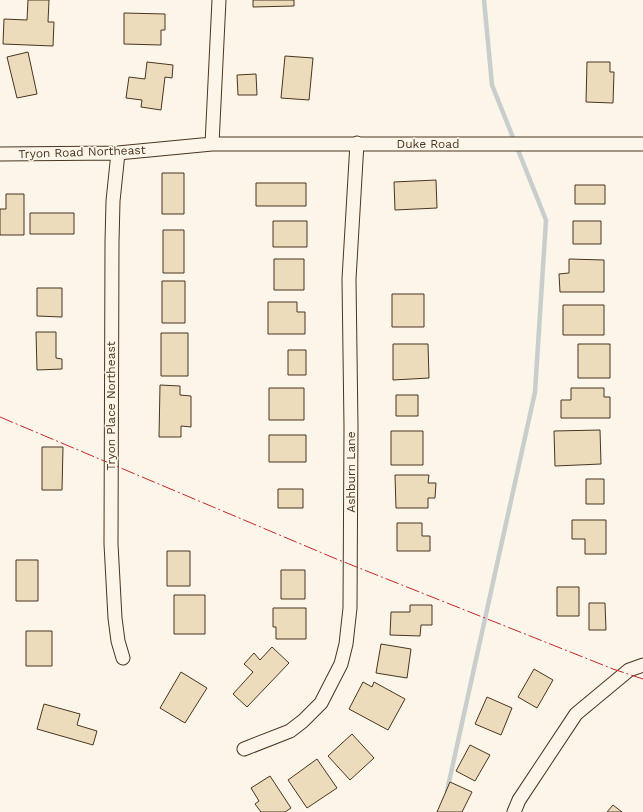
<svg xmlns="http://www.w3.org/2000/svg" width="643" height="812" viewBox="0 0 643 812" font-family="'Work Sans',sans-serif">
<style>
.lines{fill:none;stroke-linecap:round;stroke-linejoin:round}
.stream{stroke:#c9cecd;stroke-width:4.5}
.building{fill:#ecdcbc;stroke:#4a3520}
.street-casing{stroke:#4a3520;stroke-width:15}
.street{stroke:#fbf6e9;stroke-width:13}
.power{stroke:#c62828;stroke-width:1;stroke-dasharray:14 3 2 3;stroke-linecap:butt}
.labels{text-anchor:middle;stroke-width:3;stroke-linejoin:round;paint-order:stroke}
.street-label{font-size:12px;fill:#4a3520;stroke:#fbf6e9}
</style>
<rect width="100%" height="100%" fill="#fbf6e9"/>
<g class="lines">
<path class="stream" d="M447,791l88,-399 11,-172 -54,-135 -8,-85"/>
</g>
<path class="building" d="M28,0h21l-1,22h6l-1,24 -50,-2 1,-25 23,1z
M253,0h41v6l-41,1z
M124,13l41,1v16h-4v15l-37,-1z
M28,52l9,42 -20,4 -10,-41z
M285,56l28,2 -4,42 -28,-2z
M147,62l26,3 -1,13 -7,-1 -4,33 -20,-3 1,-7 -16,-2 3,-21 16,2z
M587,62h23v10h4l-1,31 -27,-1z
M256,74l1,21h-19l-1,-20z
M162,173h22v41h-22z
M436,180l1,28 -42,2 -1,-28z
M256,183h50v23h-50z
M575,185h30v19h-30z
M6,194h18v41h-24v-26h6z
M30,213h44v21h-44z
M273,221h34v26h-34z
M573,221h28v23h-28z
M163,230h21v43h-21z
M274,259h30v31h-30z
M569,259l35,1v32h-44l-1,-18 10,-1z
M162,281h23v42h-23z
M37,288h25v29l-25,-1z
M392,294h32v33h-32z
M268,302h29v10h8v22h-37z
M563,305h41v30h-41z
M36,332h20v26l6,1v10l-25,1z
M161,333h27v43h-27z
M393,344h35l1,34 -36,2z
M578,344h32v34h-32z
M288,350h18v25h-18z
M160,385l20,1v9l11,1v31l-10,-1v11h-22z
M269,388h35v32h-35z
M571,388h33v9h6v21h-49v-18h10z
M396,395h22v21h-22z
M600,430l1,34 -46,2 -1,-35z
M391,431h32v34h-32z
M269,435h37v27h-37z
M42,447h21l-1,43h-20z
M395,475h34l-1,8h8l-1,15h-7v10h-32z
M586,479h18v25h-18z
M278,489h25v19h-25z
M572,520h34v34h-21v-15h-13z
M397,523h25v13h8v15h-33z
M167,551h23v35h-23z
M16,560h22v41h-22z
M281,570h24v29h-24z
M557,587h22v29h-22z
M174,595h31v39h-31z
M589,603h16l1,27h-17z
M410,605h22v20h-11l-1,11 -30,-1 1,-23h19z
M273,608h33v31h-30v-12h-3z
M26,631h26v35h-26z
M381,644l30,5 -4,29 -31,-5z
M272,647l17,16 -42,44 -14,-13 20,-22 -9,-8 10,-11 6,7z
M534,669l19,11 -16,28 -19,-11z
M181,672l26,16 -22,35 -25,-15z
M363,682l9,5 2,-5 31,17 -17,31 -39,-21z
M487,697l25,11 -11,27 -26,-11z
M44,704l36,10 -3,11 20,6 -4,14 -56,-16z
M352,734l22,24 -24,22 -22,-24z
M470,745l20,10 -15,26 -19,-10z
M317,759l20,29 -30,20 -19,-28z
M270,776l21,32 -6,4h-24l-6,-8 4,-3 -8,-13z
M450,782l22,10 -10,20h-25z
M613,805l9,7h-15z"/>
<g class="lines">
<defs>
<path id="street" d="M212,144l7,-144
M118,153l-5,48 -1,41 -1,302 4,74 3,23 5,17
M0,154l118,-1 94,-9h431
M244,749l46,-18 13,-10 18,-18 20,-39 5,-20 4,-36 1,-181 -2,-148 8,-136
M514,812l5,-12 57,-86 53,-44 14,-5"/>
</defs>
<use href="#street" class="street-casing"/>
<use href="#street" class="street"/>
<path class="power" d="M0,417l334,141 279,111 30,10"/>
</g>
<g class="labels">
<g class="street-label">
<text x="428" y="148">Duke Road</text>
<text transform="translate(82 152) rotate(-2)" y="4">Tryon Road Northeast</text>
<text transform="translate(111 406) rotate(-90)" y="4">Tryon Place Northeast</text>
<text transform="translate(351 472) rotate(-90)" y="4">Ashburn Lane</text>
</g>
</g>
</svg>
